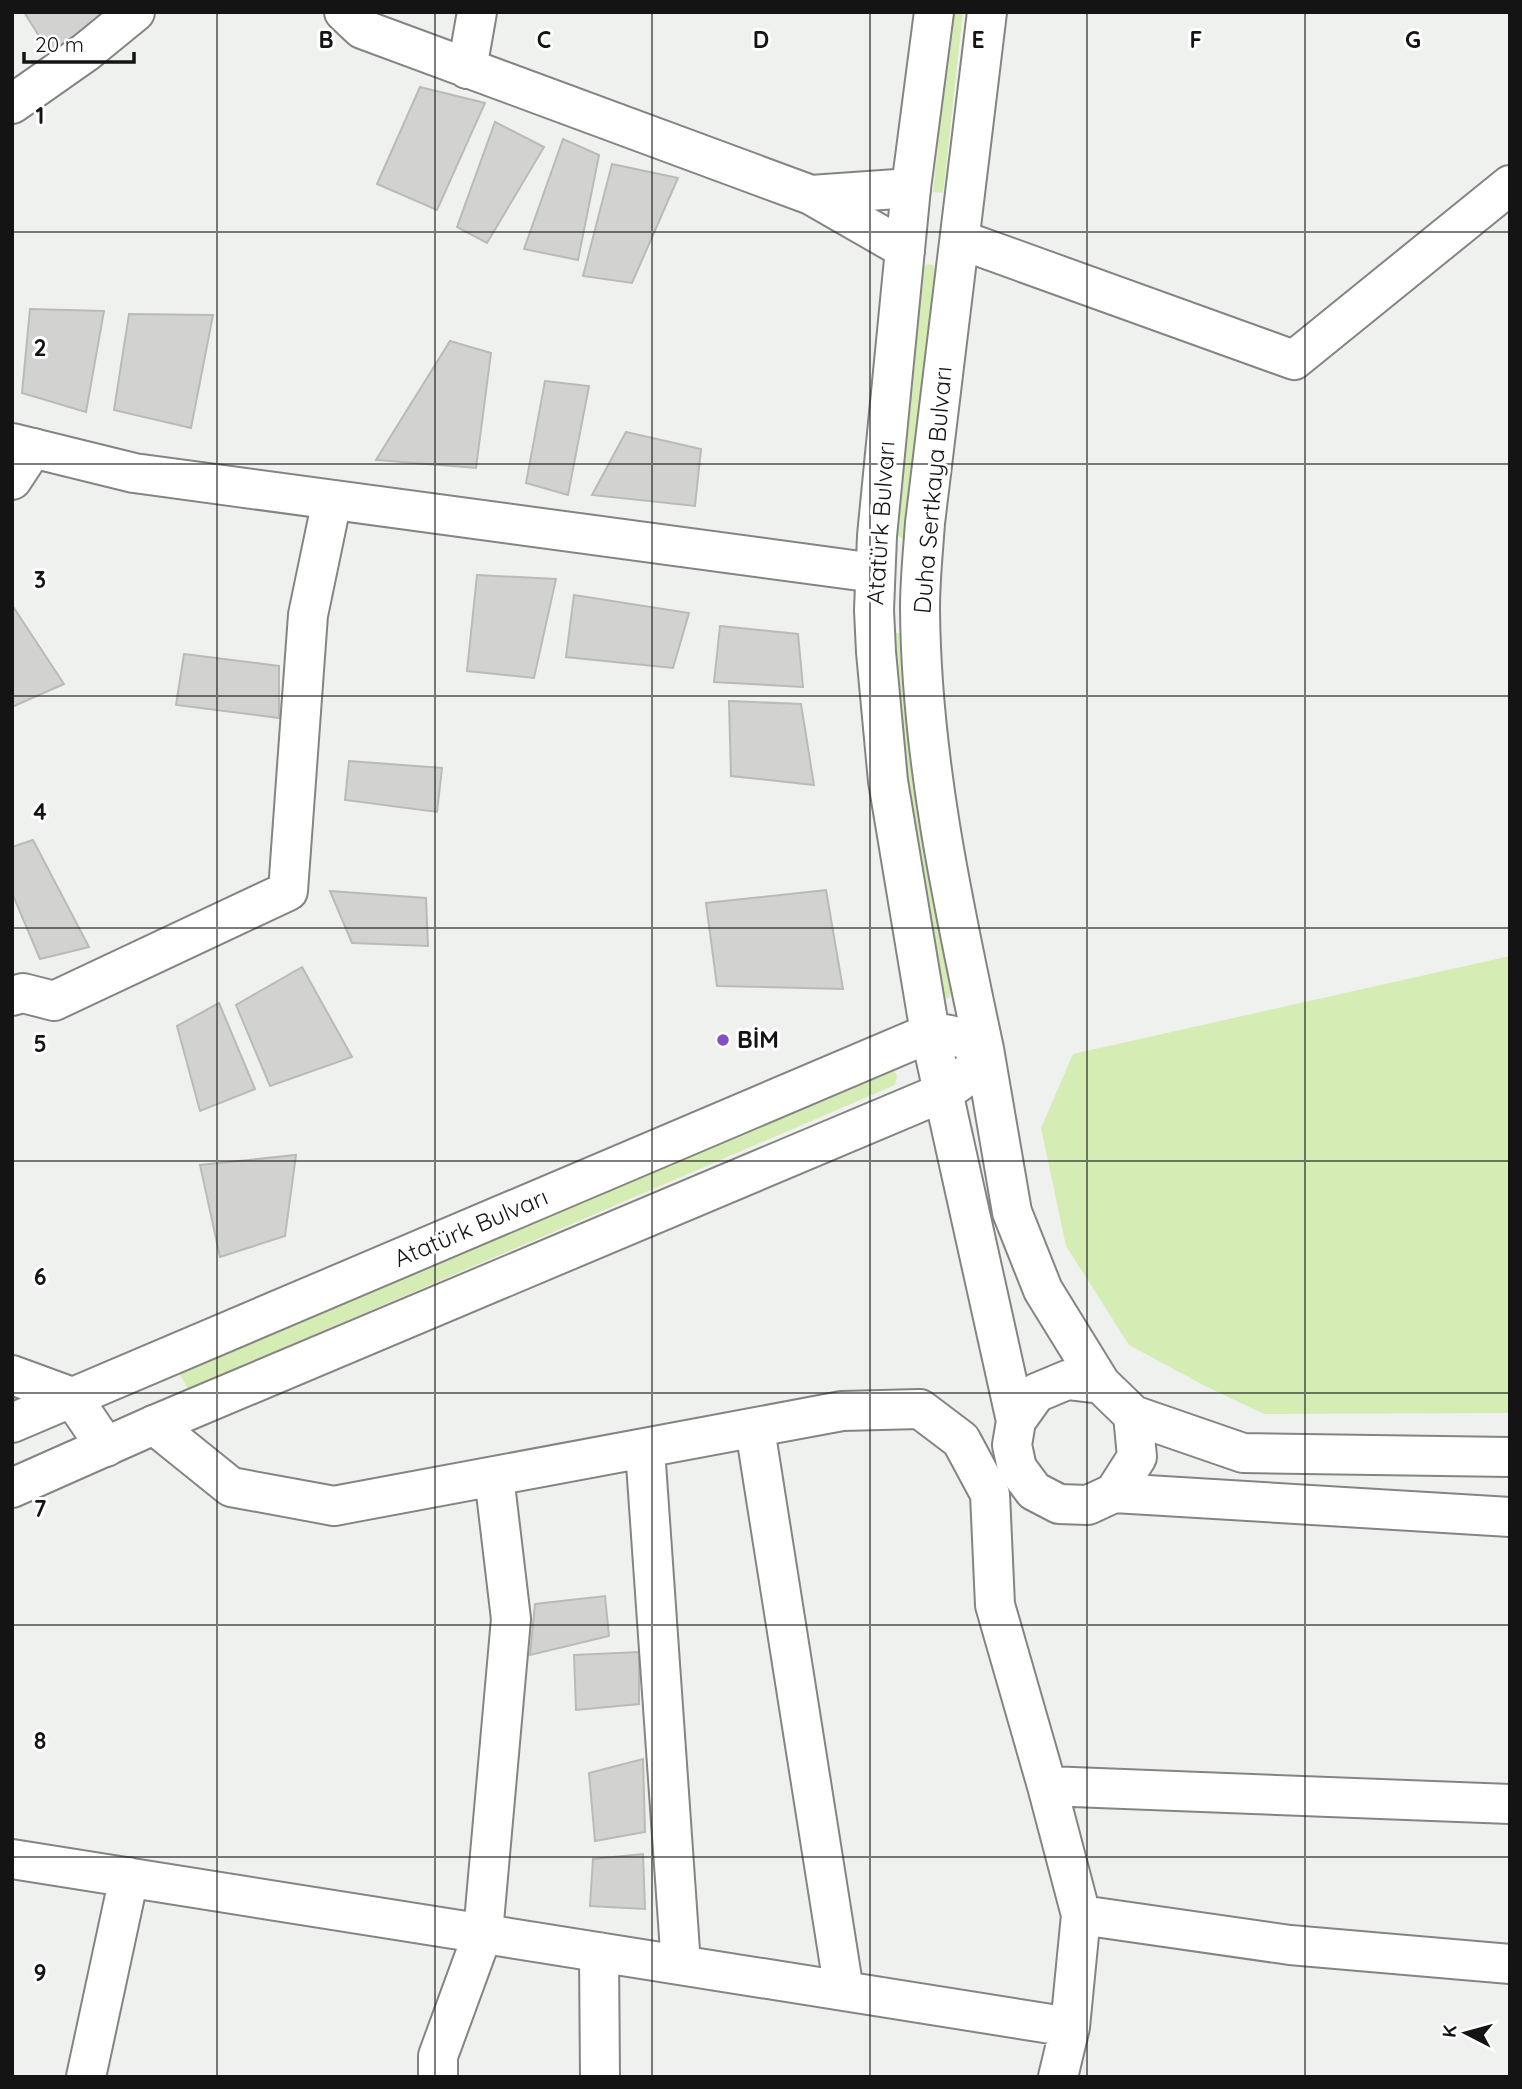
<svg xmlns="http://www.w3.org/2000/svg" width="1522" height="2089" viewBox="0 0 1522 2089" font-family="Quicksand,sans-serif">
<style>
.green{fill:#d5edb5}
.building{fill:#d2d3d0;stroke:#b9bbb7;stroke-width:2}
.lines{fill:none;stroke-linecap:round;stroke-linejoin:round}
.minor-casing{stroke:#848582;stroke-width:42}
.tertiary-casing{stroke:#848582;stroke-width:42}
.secondary-casing{stroke:#848582;stroke-width:42}
.minor{stroke:#fff;stroke-width:38}
.tertiary{stroke:#fff;stroke-width:38}
.secondary{stroke:#fff;stroke-width:38}
.grid{fill:none;stroke:#131413;stroke-width:2;stroke-opacity:0.55}
.poi-dot{fill:#824fc7;stroke:#fff;stroke-width:2.5}
.labels{text-anchor:middle;stroke-width:6;stroke-linejoin:round;paint-order:stroke}
.street-label{font-size:24px;fill:#131413;stroke:#fff}
.poi-label{font-size:24px;font-weight:bold;fill:#131413;stroke:#fff;text-anchor:start}
.grid-label{font-size:23px;text-anchor:middle;font-weight:bold;fill:#131413;stroke:#fff;stroke-width:6;stroke-linejoin:round;paint-order:stroke}
</style>
<rect width="100%" height="100%" fill="#eff1ee"/>
<path class="green" d="M952,12h11l-20,181 -10,-1z
M927,264l6,1 3,6 -27,265 -5,4 -8,-6 27,-265z
M892,633h8c10,121 29,241 51,360l-1,4 -4,2 -3,-5 -36,-211z
M1510,956v457l-246,1 -59,-28 -76,-41 -63,-99 -25,-118 32,-74z
M888,1068l6,2 3,6 -2,9 -707,304 -9,-16z"/>
<path class="building" d="M24,12h88l-58,48z
M420,87l65,16 -48,107 -60,-26z
M495,122l49,25 -57,96 -30,-16z
M563,139l36,16 -21,105 -54,-11z
M612,164l66,14 -46,105 -49,-7z
M30,309l74,2 -18,101 -64,-19z
M129,314l84,1 -22,113 -77,-18z
M450,341l41,12 -15,115 -100,-8z
M545,381l44,5 -21,109 -42,-12z
M626,432l75,17 -6,57 -103,-11z
M477,575l79,4 -22,99 -67,-7z
M574,595l115,18 -16,55 -107,-11z
M12,605l52,79 -52,23z
M720,626l78,8 5,53 -89,-5z
M184,654l95,12v52l-103,-13z
M729,701l72,3 13,81 -83,-9z
M349,761l93,7 -5,44 -92,-12z
M33,840l56,107 -49,12 -28,-66v-46z
M826,890l17,99 -126,-3 -11,-83z
M330,891l96,7 2,48 -76,-3z
M302,967l50,90 -82,29 -34,-81z
M219,1003l36,86 -55,22 -23,-85z
M296,1155l-11,81 -65,21 -20,-92z
M605,1596l4,40 -79,19 5,-51z
M639,1652v52l-63,6 -2,-55z
M643,1759l2,73 -50,9 -6,-68z
M643,1854l2,55 -55,-3 3,-47z"/>
<g class="lines">
<defs>
<path id="minor" d="M344,12l18,17 449,166 94,54
M467,69l10,-57
M12,104l74,-52 49,-40
M811,195l100,-7
M961,240l333,120 216,-175
M12,480l21,-32
M12,996l11,-3 31,8 234,-110 20,-276 24,-115
M154,1425l77,62 103,19 508,-95 78,-2 41,31 29,54 5,111 52,181 34,129 -11,112 -12,50
M755,1429l89,562
M645,1449l36,516
M1047,1786l463,18
M12,1859l1058,168
M1081,1915l209,30 220,19
M599,1952l1,125
M86,2077l43,-200
M438,2077v-21l45,-123 28,-314 -17,-143"/>
<path id="tertiary" d="M12,443l122,30 741,100
M12,1375l60,22 34,50"/>
<path id="secondary" d="M934,12l-23,176 -34,348 -3,74 2,42 12,129 42,252 86,388
M1067,1380l34,4 32,31 4,42 -23,36 -26,12 -29,-1 -25,-13 -17,-23 -5,-23 4,-24 20,-28z
M1133,1415l110,38 267,4
M12,1423l918,-390c21,0 37,5 54,16l28,163 31,78 58,94
M12,1488l142,-63 790,-333c21,-13 29,-20 40,-43 -31,-145 -63,-292 -64,-441 0,-28 3,-56 5,-85l62,-511
M1114,1493l396,24"/>
</defs>
<use href="#minor" class="minor-casing"/>
<use href="#tertiary" class="tertiary-casing"/>
<use href="#secondary" class="secondary-casing"/>
<use href="#minor" class="minor"/>
<use href="#tertiary" class="tertiary"/>
<use href="#secondary" class="secondary"/>
</g>
<path class="grid" d="M217,12v2065M435,12v2065M652,12v2065M870,12v2065M1087,12v2065M1305,12v2065M12,232h1498M12,464h1498M12,696h1498M12,928h1498M12,1161h1498M12,1393h1498M12,1625h1498M12,1857h1498"/>
<circle class="poi-dot" cx="723" cy="1040" r="7"/>
<g class="labels">
<g class="street-label">
<text transform="translate(933 490) rotate(-85)" y="8">Duha Sertkaya Bulvarı</text>
<text transform="translate(881 523) rotate(-86)" y="8">Atatürk Bulvarı</text>
<text transform="translate(471 1228) rotate(-23)" y="8">Atatürk Bulvarı</text>
</g>
<g class="poi-label">
<text x="737" y="1048">BİM</text>
</g>
</g>
<g class="grid-label">
<text x="326" y="48">B</text>
<text x="544" y="48">C</text>
<text x="761" y="48">D</text>
<text x="978" y="48">E</text>
<text x="1196" y="48">F</text>
<text x="1413" y="48">G</text>
<text x="40" y="124">1</text>
<text x="40" y="356">2</text>
<text x="40" y="588">3</text>
<text x="40" y="820">4</text>
<text x="40" y="1052">5</text>
<text x="40" y="1285">6</text>
<text x="40" y="1517">7</text>
<text x="40" y="1749">8</text>
<text x="40" y="1981">9</text>
</g>
<rect width="1522" height="2089" fill="none" stroke="#131413" stroke-width="28"/>
<g transform="translate(1466 2033) rotate(276)" stroke="#ffffff" stroke-width="5" paint-order="stroke">
<path d="M0-5L12 26L0 18L-12 26Z" fill="#131413"/>
<text y="-10" font-size="19" font-weight="bold" text-anchor="middle" fill="#131413">K</text>
</g>
<path d="M24 52v10h110v-10" fill="none" stroke="#131413" stroke-width="3.5"/>
<text x="35" y="52" font-size="21" fill="#131413" stroke="#ffffff" stroke-width="5" paint-order="stroke">20 m</text>
</svg>
